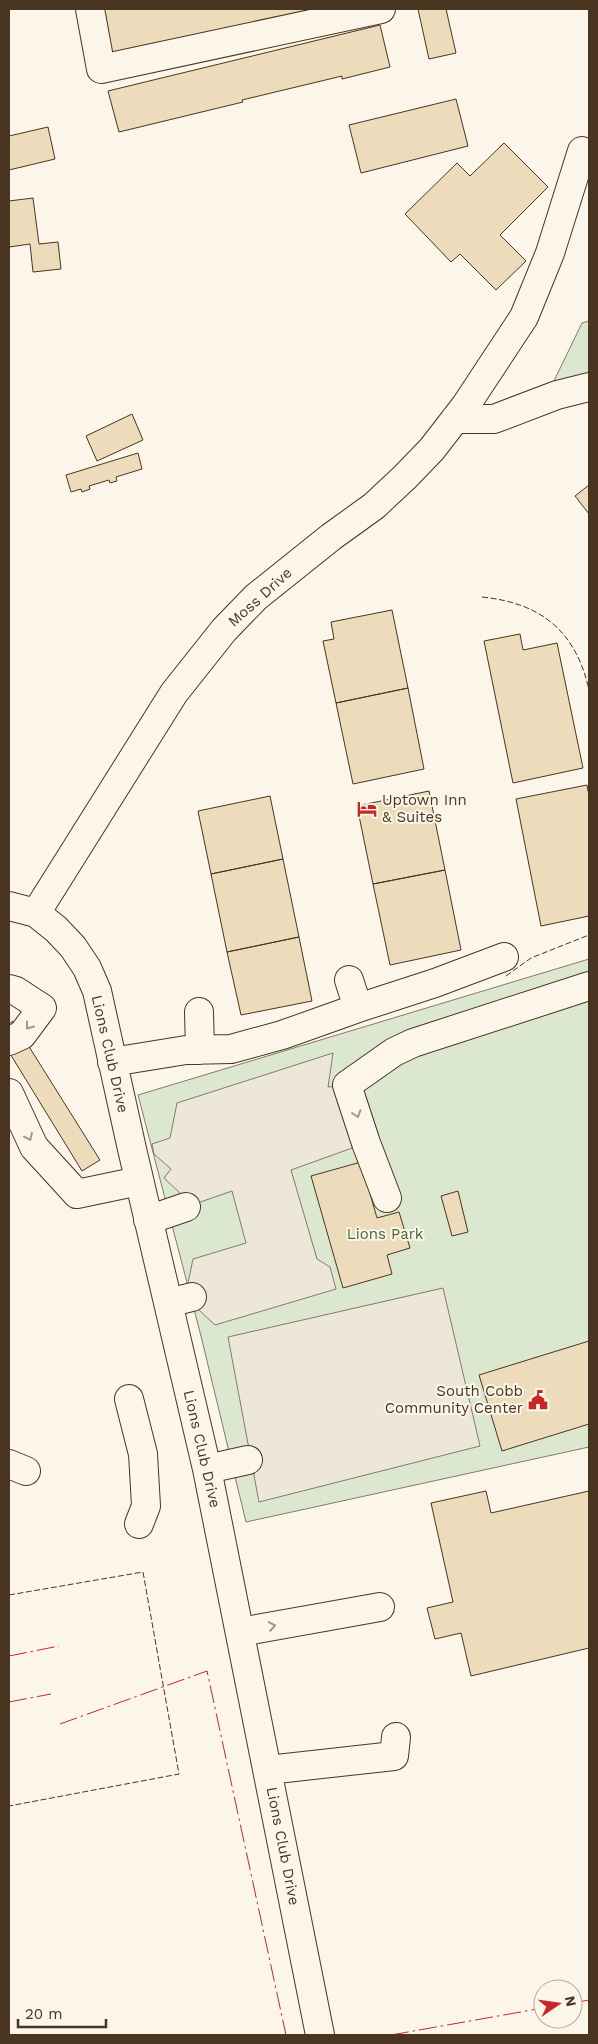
<svg xmlns="http://www.w3.org/2000/svg" width="598" height="2044" viewBox="0 0 598 2044" font-family="'Work Sans',sans-serif">
<style>
.green{fill:#dce7d0;stroke:#887966}
.parking{fill:#ede7d9;stroke:#887966}
.building{fill:#ecdcbc;stroke:#4a3520}
.lines{fill:none;stroke-linecap:round;stroke-linejoin:round}
.minor-casing{stroke:#4a3520;stroke-width:30}
.minor{stroke:#fbf6e9;stroke-width:28}
.fence{stroke:#4a3520;stroke-width:1;stroke-dasharray:6 2.5;stroke-linecap:butt}
.power{stroke:#c62828;stroke-width:1;stroke-dasharray:18 4 2.5 4;stroke-linecap:butt}
.oneway{stroke:#a29684}
.labels{text-anchor:middle;stroke-width:4;stroke-linejoin:round;paint-order:stroke}
.street-label{font-size:15px;fill:#4a3520;stroke:#fbf6e9}
.poi-label{font-size:15px;fill:#4a3520;stroke:#fbf6e9;text-anchor:start}
.park-label{font-size:15px;fill:#436837;stroke:#fbf6e9}
</style>
<rect width="100%" height="100%" fill="#fbf6e9"/>
<path class="green" d="M589,321v56l-38,10 31,-64z
M589,959v488l-343,75 -45,-186 -63,-241z"/>
<path class="parking" d="M333,1053l-5,34 19,-2 19,58 -75,27 26,89 13,8 6,22 -121,36 -17,-16 -10,-26 5,-24 53,-16 -14,-52 -46,16 -5,-13 -17,-16 7,-9 -17,-15 -2,-10 18,-6 7,-35z
M443,1288l37,158 -221,56 -31,-165z"/>
<path class="building" d="M100,9h229l-219,47z
M418,9h28l10,44 -27,6z
M380,25l10,42 -48,12v-3l-100,24 1,2 -124,30 -11,-41z
M456,99l12,47 -107,27 -12,-48z
M48,127l7,32 -46,11v-34z
M504,143l44,44 -48,48 26,26 -30,29 -36,-36 -9,8 -46,-48 52,-51 13,13z
M33,198l6,46 19,-2 3,27 -28,3 -3,-28 -21,3v-46z
M132,414l11,26 -46,21 -11,-25z
M138,453l4,16 -26,8 1,4 -7,2 -1,-3 -20,6 1,3 -8,3 -1,-3 -10,3 -5,-17z
M589,485v29l-14,-18z
M392,610l16,78 -72,15 -13,-62 11,-2 -3,-17z
M520,634l3,16 34,-7 26,125 -70,15 -29,-142z
M408,688l16,81 -71,15 -17,-81z
M587,785l2,11v120l-48,10 -25,-127z
M429,791l16,79 -72,14 -16,-78z
M270,796l13,63 -72,15 -13,-63z
M283,859l16,78 -72,15 -16,-78z
M445,870l16,80 -71,15 -17,-81z
M299,937l13,64 -71,14 -14,-63z
M13,1021l87,139 -18,11 -73,-119v-28z
M361,1162l16,56 22,-6 11,36 -23,7 5,19 -49,14 -32,-112z
M458,1191l10,41 -16,4 -11,-40z
M589,1341v83l-87,27 -23,-76z
M486,1491l5,22 98,-22v157l-118,28 -10,-43 -26,6 -8,-31 26,-6 -22,-99z"/>
<g class="lines">
<defs>
<path id="minor" d="M90,9l11,60 280,-60
M455,419h39l63,-24 32,-8
M9,906l27,7 20,16 17,18 14,21 10,23 35,158 75,320 113,566
M36,913l138,-220 50,-63 32,-33 75,-60 43,-31 31,-29 27,-28 34,-44 58,-88 26,-64 32,-102
M349,980l9,28 77,-25 69,-26
M9,989l7,2 26,17 -20,27 -13,6
M199,1012l1,38
M112,1062l74,-12 45,-1 51,-14 76,-27
M9,1093l25,54 43,47 62,-13
M387,1198l-21,-55 -19,-58 47,-33 19,-9 176,-57
M148,1220l38,-13
M168,1303l24,-6
M129,1399l14,55 3,52 -7,18
M9,1464l17,7
M207,1469l41,-9
M240,1632l140,-25
M268,1770l126,-14 2,-19"/>
</defs>
<use href="#minor" class="minor-casing"/>
<use href="#minor" class="minor"/>
<path class="fence" d="M482,597c59,6 94,34 107,93
M506,976l25,-18 58,-23
M9,1595l134,-23 36,202 -170,32"/>
<path class="power" d="M9,1656l50,-10
M9,1702l42,-8
M60,1724l147,-53 79,364
M573,2003l16,-3
M391,2035l152,-27"/>
</g>
<defs><path id="oneway-chevron" d="M-2-3.5L2.5 0L-2 3.5" fill="none" stroke-width="1.6" stroke-linecap="round" stroke-linejoin="round" transform="scale(1.25)"/></defs>
<g class="oneway">
<use href="#oneway-chevron" transform="translate(29 1026) rotate(126)"/>
<use href="#oneway-chevron" transform="translate(357 1114) rotate(72)"/>
<use href="#oneway-chevron" transform="translate(29 1137) rotate(65)"/>
<use href="#oneway-chevron" transform="translate(272 1626) rotate(-10)"/>
</g>
<defs>
<symbol id="hotel-bare" viewBox="-9 -9 18 18"><path d="M-6-4.5h1.5V1H6V5H4.5V3h-9V5H-6ZM-4 0a1.8 1.8 0 1 1 3.6 0ZM.5 0V-2.5h3Q6-2.5 6 0Z" fill="#c62828" stroke="#fbf6e9" stroke-width="2.5" paint-order="stroke"/></symbol>
<symbol id="civic-bare" viewBox="-9 -9 18 18"><path d="M-.6-6.5H3V-4.5H.6V-3L4-1V1h2V6H-6V1h2V-1L-.6-3ZM-1.2 2.5V6h2.4V2.5Z" fill="#c62828" stroke="#fbf6e9" stroke-width="2.5" paint-order="stroke"/></symbol>
</defs>
<g fill-rule="evenodd">
<use href="#hotel-bare" x="353" y="795" width="28" height="28"/>
<use href="#civic-bare" x="524" y="1386" width="28" height="28"/>
</g>
<g class="labels">
<g class="street-label">
<text transform="translate(260 597) rotate(-42)" y="5">Moss Drive</text>
<text transform="translate(110 1054) rotate(77)" y="5">Lions Club Drive</text>
<text transform="translate(202 1449) rotate(77)" y="5">Lions Club Drive</text>
<text transform="translate(283 1846) rotate(79)" y="5">Lions Club Drive</text>
</g>
<g class="poi-label">
<text x="382" y="805">Uptown Inn<tspan x="382" dy="17">&amp; Suites</tspan></text>
<text x="523" y="1396" text-anchor="end">South Cobb<tspan x="523" dy="17">Community Center</tspan></text>
</g>
<g class="park-label">
<text x="385" y="1239">Lions Park</text>
</g>
</g>
<rect width="598" height="2044" fill="none" stroke="#4a3520" stroke-width="20"/>
<g transform="translate(558 2004) rotate(77)"><circle r="24" fill="#fbf6e9" stroke="#b4a999"/>
<path d="M0-4L9 19L0 12L-9 19Z" fill="#c62828"/>
<text y="-8" font-size="14" font-weight="bold" text-anchor="middle" fill="#4a3520">N</text>
</g>
<path d="M18 2019v8h88v-8" fill="none" stroke="#4a3520" stroke-width="2.5"/>
<text x="25" y="2019" font-size="15" fill="#4a3520" stroke="#fbf6e9" stroke-width="4" paint-order="stroke">20 m</text>
</svg>
